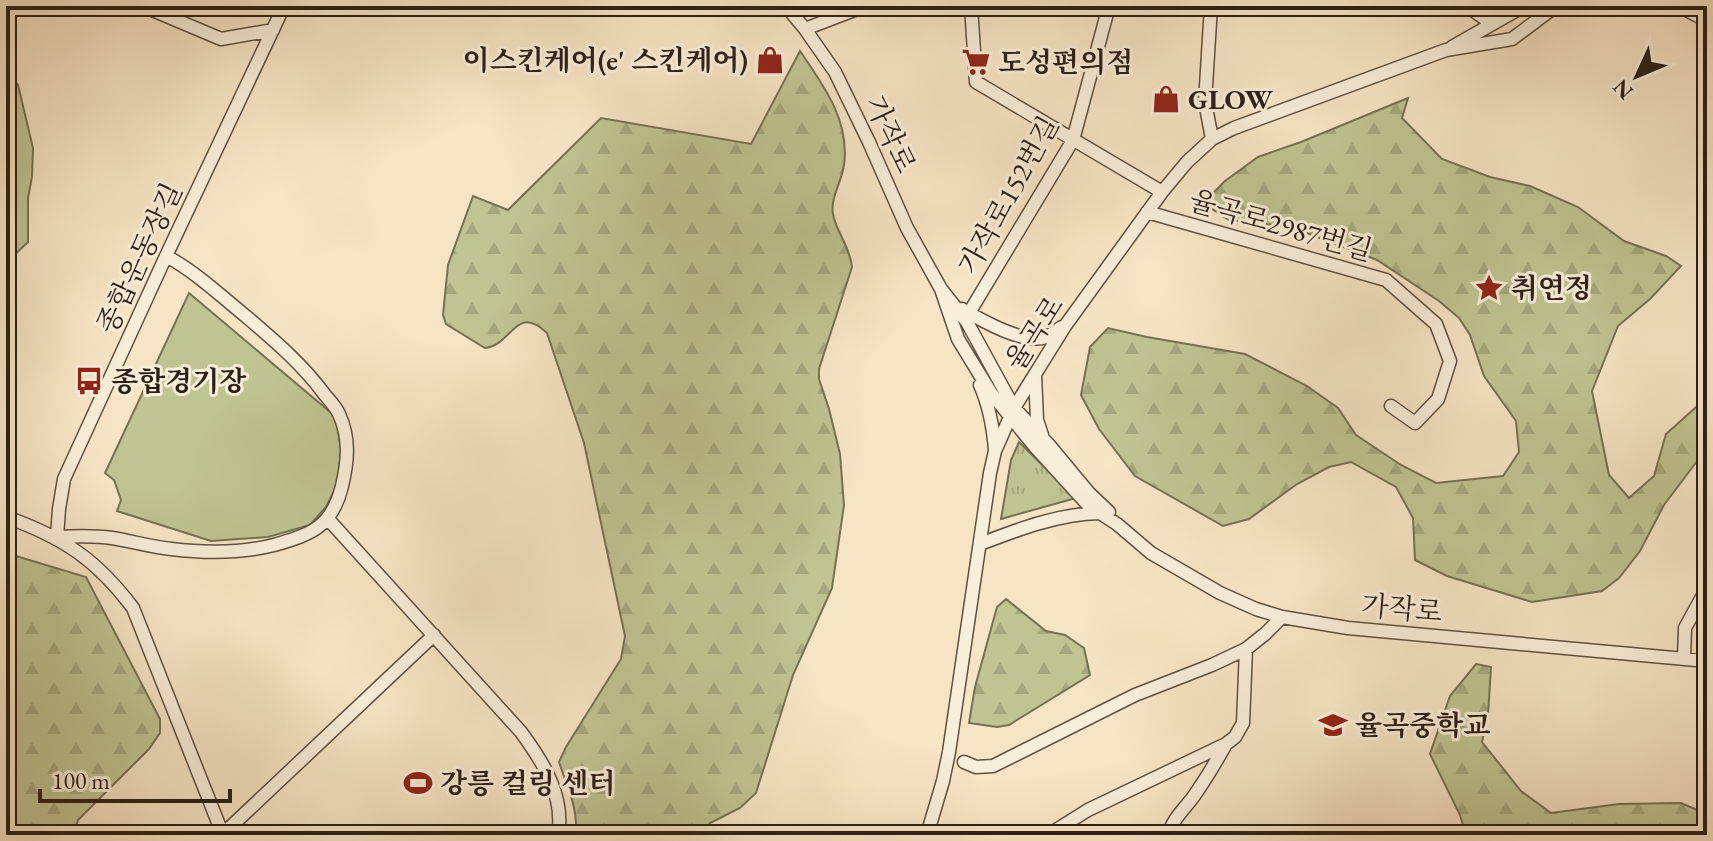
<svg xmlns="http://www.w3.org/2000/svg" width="1713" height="841" viewBox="0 0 1713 841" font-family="'EB Garamond','Noto Serif KR',serif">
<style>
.grass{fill:url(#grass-tufts);stroke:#767154;stroke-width:2}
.forest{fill:url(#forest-firs);stroke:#767154;stroke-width:2}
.green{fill:#c0c392;stroke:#767154;stroke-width:2}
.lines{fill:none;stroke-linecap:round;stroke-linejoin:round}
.minor-casing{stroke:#5e5042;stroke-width:15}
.minor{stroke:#f9eed9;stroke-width:12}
.labels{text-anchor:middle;stroke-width:6;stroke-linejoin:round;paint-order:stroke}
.poi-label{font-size:28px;font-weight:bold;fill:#2c1f17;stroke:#f9eed9;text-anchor:start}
.street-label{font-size:28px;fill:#2c1f17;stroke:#f9eed9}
</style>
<defs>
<pattern id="grass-tufts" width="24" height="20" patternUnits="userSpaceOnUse" patternTransform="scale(2)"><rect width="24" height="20" fill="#c0c392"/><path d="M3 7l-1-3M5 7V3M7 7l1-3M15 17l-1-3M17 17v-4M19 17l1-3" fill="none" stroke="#a5a77d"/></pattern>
<pattern id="forest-firs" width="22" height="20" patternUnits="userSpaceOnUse" patternTransform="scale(2)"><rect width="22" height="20" fill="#c0c392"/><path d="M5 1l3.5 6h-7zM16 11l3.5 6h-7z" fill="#a5a77d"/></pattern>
</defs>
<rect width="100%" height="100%" fill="#f6e5c5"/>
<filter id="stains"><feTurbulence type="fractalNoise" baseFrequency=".0025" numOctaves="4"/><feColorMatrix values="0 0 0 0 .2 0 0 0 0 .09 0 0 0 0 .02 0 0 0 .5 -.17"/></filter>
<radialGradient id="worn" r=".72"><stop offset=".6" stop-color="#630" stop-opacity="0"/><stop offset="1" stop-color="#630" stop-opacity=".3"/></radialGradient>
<path class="grass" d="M1019,442l57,56 -75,21 10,-59z"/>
<path class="forest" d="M800,51c24,35 50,70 44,114 -2,16 -14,33 -11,49 3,18 17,32 19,53l-33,102v10l10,30 11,45 4,51 -12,83 -39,87 -37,118 -16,15 -30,15 -6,12h-129c5,-23 -9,-51 -16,-73l7,-15 55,-88 4,-23 -41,-193 -37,-110c-32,-30 -34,12 -62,15l-39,-24 -3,-9 5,-50 25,-69 35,14 93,-92 150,26z
M1408,98l-6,20 40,41 48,18 40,9 48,21 46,34 42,15 15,10 -31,33 -32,27 -26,65 17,84 20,23 25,-22 12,-42 39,-35 -6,-42 8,-16v107l-43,57 -24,46 -21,27 -17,13 -70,11 -85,-26 -32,-16 -2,-42 -17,-31 -45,-25 -22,5 -32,17 -48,35 -26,7 -88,-50 -36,-47 -18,-34 9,-48 18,-19 39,9 98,17 62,32 31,22 18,27 45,30 35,18 67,-7 16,-24 -3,-31 -32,-45 -14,-41 -11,-17 -20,-17 -62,-41 -86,-33 -62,-7 -26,-17 22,-22 33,-24 43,-15z
M6,553l80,24 74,142v14l-11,16 -71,71 -3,11 3,4h-72z
M1006,599l40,32 19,4 19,13 6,27 -81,50 -12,2 -28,-4 6,-36 22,-80z
M1476,664l15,3 -3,48 -6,27 39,49 30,22 68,-9 62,-1 26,11v21h-241l-6,-20 -30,-61 20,-58z"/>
<path class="green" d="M6,69l12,16 15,63 -1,29 -4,21v44l-22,21z
M189,293l147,124 5,33 -3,33 -12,24 -16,18 -42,12 -57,4 -94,-30 4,-11 -7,-20 -9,-7z"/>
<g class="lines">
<defs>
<path id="minor" d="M143,6l78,33 52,-9
M786,6l19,23 30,43 34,70 38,86 34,61 26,33 47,86 36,38 39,47 20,19
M971,6l5,76 186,110
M1211,6l-6,96 7,37
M1467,6l25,18
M1679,6l28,15
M805,29l60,-23
M1452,47l72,-41
M1147,212l239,68 50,44 14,37 -12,38 -23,24 -24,-17
M166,256c30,16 55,40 82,62 28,24 55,47 77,77 5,6 11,12 14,19 11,24 9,47 3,72 -10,41 -30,48 -68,59 -32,8 -70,8 -103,4 -20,-2 -40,-8 -59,-11 -19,-3 -37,-2 -55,-1l2,-28 5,-30 102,-223 118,-250
M941,289l17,50 33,54 45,55 53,58 28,18 34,29 69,40 36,16 26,8 66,11 359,33
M962,309c19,11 62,36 84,28 5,-2 11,-7 16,-10
M969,313l104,-173 36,-134
M1035,375l2,45 5,15
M980,385c9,20 13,42 15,64
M6,517c57,20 91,43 127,91l90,227
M328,519l193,213c22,30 44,64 37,103
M980,544c39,-15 78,-30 120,-31
M1684,658l1,-30 22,-40
M964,762l12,5 17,-1 142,-71 77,-30 34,-16 19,-15 17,-17
M223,834l211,-199
M927,835l16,-54 6,-29 41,-279 5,-22 19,-43 51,-82 97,-134 25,-30 25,-23 22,-11 212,-78 66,-11 44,-33
M1048,835l40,-25 138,-66
M1169,835c3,-17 18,-28 27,-42 11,-16 21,-33 30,-49l9,-7 8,-14 3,-74"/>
</defs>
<use href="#minor" class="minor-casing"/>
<use href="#minor" class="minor"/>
</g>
<defs>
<symbol id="shop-bare" viewBox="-9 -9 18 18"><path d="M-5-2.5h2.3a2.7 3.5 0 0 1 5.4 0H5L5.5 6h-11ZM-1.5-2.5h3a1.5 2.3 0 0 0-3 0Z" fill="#8f2418" stroke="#f9eed9" stroke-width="2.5" paint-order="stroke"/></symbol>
<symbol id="supermarket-bare" viewBox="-9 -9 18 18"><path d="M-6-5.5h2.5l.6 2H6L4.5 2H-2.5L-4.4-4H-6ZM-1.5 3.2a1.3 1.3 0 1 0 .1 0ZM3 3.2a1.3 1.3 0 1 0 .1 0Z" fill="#8f2418" stroke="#f9eed9" stroke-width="2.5" paint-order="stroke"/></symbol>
<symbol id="sight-bare" viewBox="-9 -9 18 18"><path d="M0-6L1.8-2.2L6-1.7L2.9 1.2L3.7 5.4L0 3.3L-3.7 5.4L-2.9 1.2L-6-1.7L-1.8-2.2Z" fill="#8f2418" stroke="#f9eed9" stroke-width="2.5" paint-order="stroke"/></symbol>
<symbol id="bus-bare" viewBox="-9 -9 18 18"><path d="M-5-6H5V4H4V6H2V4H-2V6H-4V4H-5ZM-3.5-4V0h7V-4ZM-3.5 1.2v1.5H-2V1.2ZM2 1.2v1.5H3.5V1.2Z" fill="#8f2418" stroke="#f9eed9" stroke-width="2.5" paint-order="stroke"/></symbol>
<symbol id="school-bare" viewBox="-9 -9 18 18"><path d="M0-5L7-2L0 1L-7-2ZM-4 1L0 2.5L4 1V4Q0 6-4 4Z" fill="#8f2418" stroke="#f9eed9" stroke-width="2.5" paint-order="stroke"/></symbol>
<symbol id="stadium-bare" viewBox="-9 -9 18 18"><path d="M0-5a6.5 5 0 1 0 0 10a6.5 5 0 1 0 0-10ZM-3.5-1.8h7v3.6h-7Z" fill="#8f2418" stroke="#f9eed9" stroke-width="2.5" paint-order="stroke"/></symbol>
</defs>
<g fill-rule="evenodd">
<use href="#shop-bare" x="750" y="40" width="40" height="40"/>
<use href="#supermarket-bare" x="956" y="42" width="40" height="40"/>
<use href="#shop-bare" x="1146" y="79" width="40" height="40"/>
<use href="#sight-bare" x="1469" y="268" width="40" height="40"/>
<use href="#bus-bare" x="69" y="361" width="40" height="40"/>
<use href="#school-bare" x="1313" y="705" width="40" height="40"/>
<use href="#stadium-bare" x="398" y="763" width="40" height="40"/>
</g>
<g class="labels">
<g class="poi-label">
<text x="748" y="70" text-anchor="end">이스킨케어(e' 스킨케어)</text>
<text x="998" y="72">도성편의점</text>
<text x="1188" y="109">GLOW</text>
<text x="1511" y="298">취연정</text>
<text x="111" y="391">종합경기장</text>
<text x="1355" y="735">율곡중학교</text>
<text x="440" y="793">강릉 컬링 센터</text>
</g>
<g class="street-label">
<text transform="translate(891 134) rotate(65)" y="10">가작로</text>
<text transform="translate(1008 195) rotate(-61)" y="10">가작로152번길</text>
<text transform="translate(1281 225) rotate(16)" y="10">율곡로2987번길</text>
<text transform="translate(139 258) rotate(-65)" y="10">종합운동장길</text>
<text transform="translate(1034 333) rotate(-57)" y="10">율곡로</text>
<text transform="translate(1402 608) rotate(5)" y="10">가작로</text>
</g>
</g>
<rect width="1713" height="841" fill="none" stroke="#f6e5c5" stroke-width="32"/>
<rect x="8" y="8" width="1697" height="825" fill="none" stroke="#2c1f17" stroke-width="4"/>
<rect x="16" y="16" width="1681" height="809" fill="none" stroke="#2c1f17" stroke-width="2"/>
<g transform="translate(1637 76) rotate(226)" stroke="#f9eed9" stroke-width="6" paint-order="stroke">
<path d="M0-6L14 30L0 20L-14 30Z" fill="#2c1f17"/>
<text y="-12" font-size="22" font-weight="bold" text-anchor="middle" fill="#2c1f17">N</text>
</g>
<path d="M40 789v12h190v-12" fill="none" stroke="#2c1f17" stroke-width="4"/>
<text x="52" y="789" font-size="24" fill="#2c1f17" stroke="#f9eed9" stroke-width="6" paint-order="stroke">100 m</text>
<rect width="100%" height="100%" filter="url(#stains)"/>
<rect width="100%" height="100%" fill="url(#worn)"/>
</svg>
